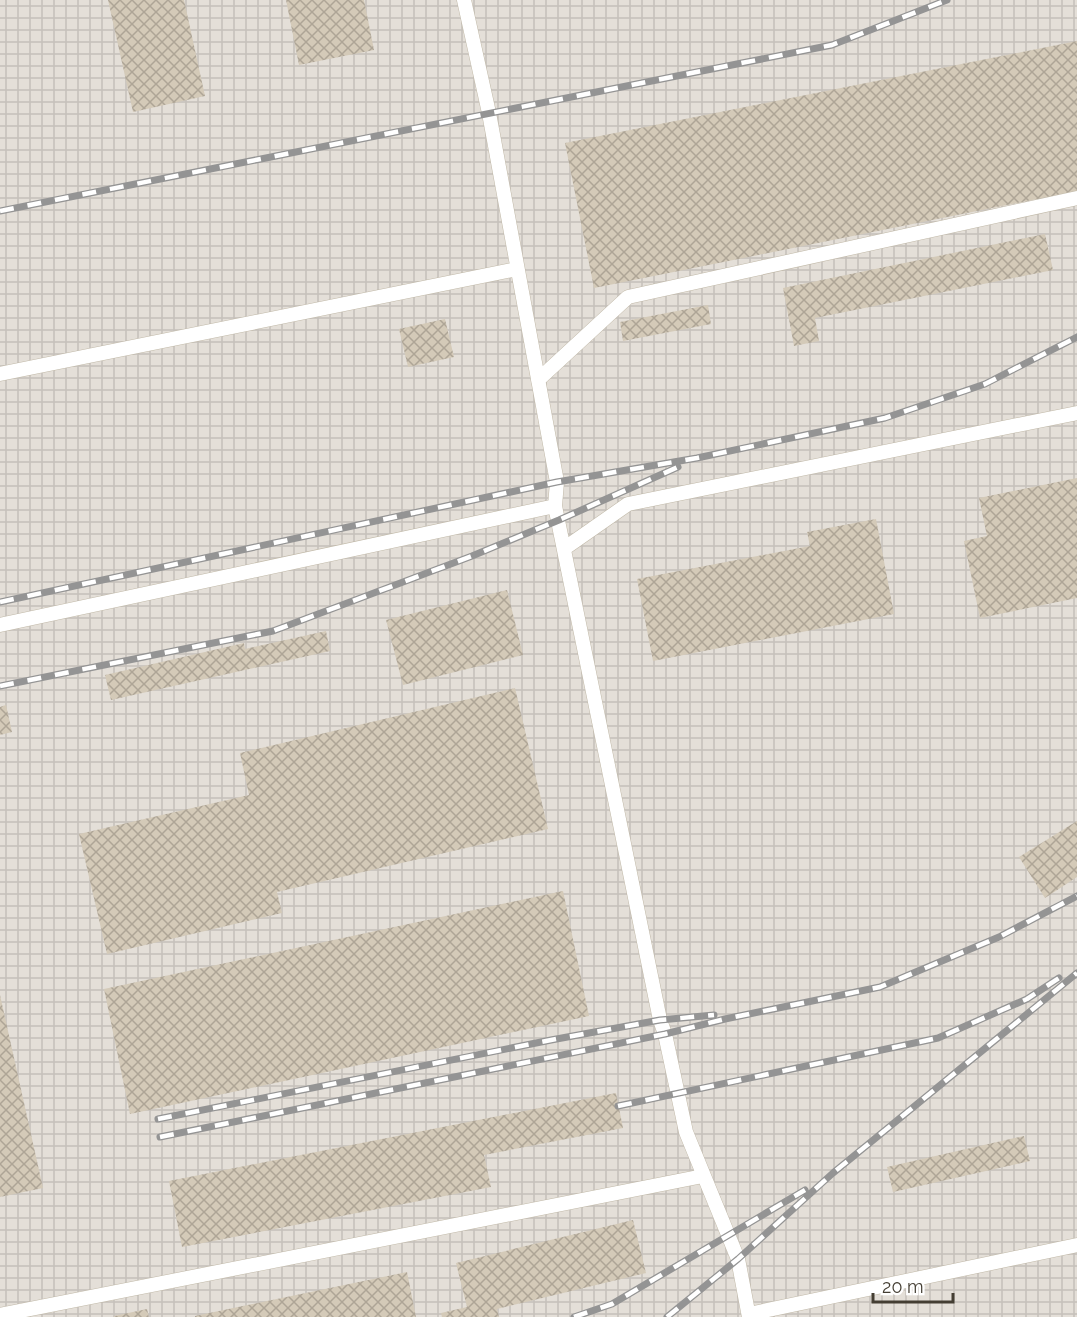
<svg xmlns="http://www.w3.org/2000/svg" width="1077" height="1317" viewBox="0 0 1077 1317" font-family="Raleway,sans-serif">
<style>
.industrial{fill:url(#industrial-grid)}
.building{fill:url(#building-cross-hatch)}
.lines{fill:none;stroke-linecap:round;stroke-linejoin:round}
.lane-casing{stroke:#c1b9a8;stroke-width:15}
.lane{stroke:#fff;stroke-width:14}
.rail-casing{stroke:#949494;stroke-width:7}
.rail{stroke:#fff;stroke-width:4.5;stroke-dasharray:14;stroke-linecap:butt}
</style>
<defs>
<pattern id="industrial-grid" width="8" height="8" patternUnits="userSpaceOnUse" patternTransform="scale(1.5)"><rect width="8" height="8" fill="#e4dfd8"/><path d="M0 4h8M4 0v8" fill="none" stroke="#c5c0ba"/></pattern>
<pattern id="building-cross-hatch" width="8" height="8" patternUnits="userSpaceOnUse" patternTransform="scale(1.5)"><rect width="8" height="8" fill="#d4cab8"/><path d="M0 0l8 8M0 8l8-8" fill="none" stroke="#aea596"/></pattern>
</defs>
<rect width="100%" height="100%" fill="#f2eee3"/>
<path class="industrial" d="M0,0h1077v1317h-1077z"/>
<path class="building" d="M108,0h76l21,96 -72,16z
M286,0h78l10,50 -75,15z
M1077,41v150l-483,97 -29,-145z
M1045,234l8,36 -238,48 4,23 -25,5 -11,-58z
M708,305l3,19 -88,17 -3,-19z
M445,319l9,38 -46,10 -9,-38z
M1077,478v120l-97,20 -16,-77 23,-5 -8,-38z
M876,519l18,95 -241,47 -16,-82 173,-33 -3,-14z
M507,590l16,65 -120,30 -17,-65z
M326,631l4,20 -219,49 -6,-25 139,-32 1,6z
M515,688l33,141 -271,63 5,21 -175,41 -28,-120 170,-39 -9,-42z
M6,705l6,27 -12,3v-28z
M1077,821v56l-32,21 -26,-41z
M563,891l26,125 -459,98 -26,-125z
M0,995l43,193 -43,9z
M616,1093l7,35 -139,27 7,32 -309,60 -13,-66z
M1024,1136l6,25 -137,31 -6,-25z
M633,1220l13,53 -149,36 2,8h-57l-1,-4 26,-6 -11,-44z
M407,1272l9,45h-221v-1z
M147,1309l2,8h-35v-1z"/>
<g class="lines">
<defs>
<path id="lane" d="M464,0l25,113 68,369 -2,24 105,514 5,14 21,98 52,127 11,58
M0,374l517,-105
M538,380l90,-83 449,-99
M565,548l63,-44 449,-91
M0,625l555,-119
M749,1314l328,-69
M0,1315l703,-139"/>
</defs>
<use href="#lane" class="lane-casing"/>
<use href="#lane" class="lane"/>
<defs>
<path id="rail" d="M0,211l832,-166 115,-45
M0,602l557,-120 140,-24 188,-40 100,-34 92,-47
M0,686l273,-55 199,-75 87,-36 119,-53
M618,1106l320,-68 89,-39 32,-21
M158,1119l393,-79 109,-20 54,-5
M160,1137l505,-103 60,-15 155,-32 119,-50 78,-41
M574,1317l38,-13 193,-114
M667,1317l71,-58 95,-86 244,-200"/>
</defs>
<use href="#rail" class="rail-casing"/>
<use href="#rail" class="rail"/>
</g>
<path d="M873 1293v9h80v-9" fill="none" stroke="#443e33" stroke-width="3"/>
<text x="882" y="1293" font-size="18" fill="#443e33" stroke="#ffffff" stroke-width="4.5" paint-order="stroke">20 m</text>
</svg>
